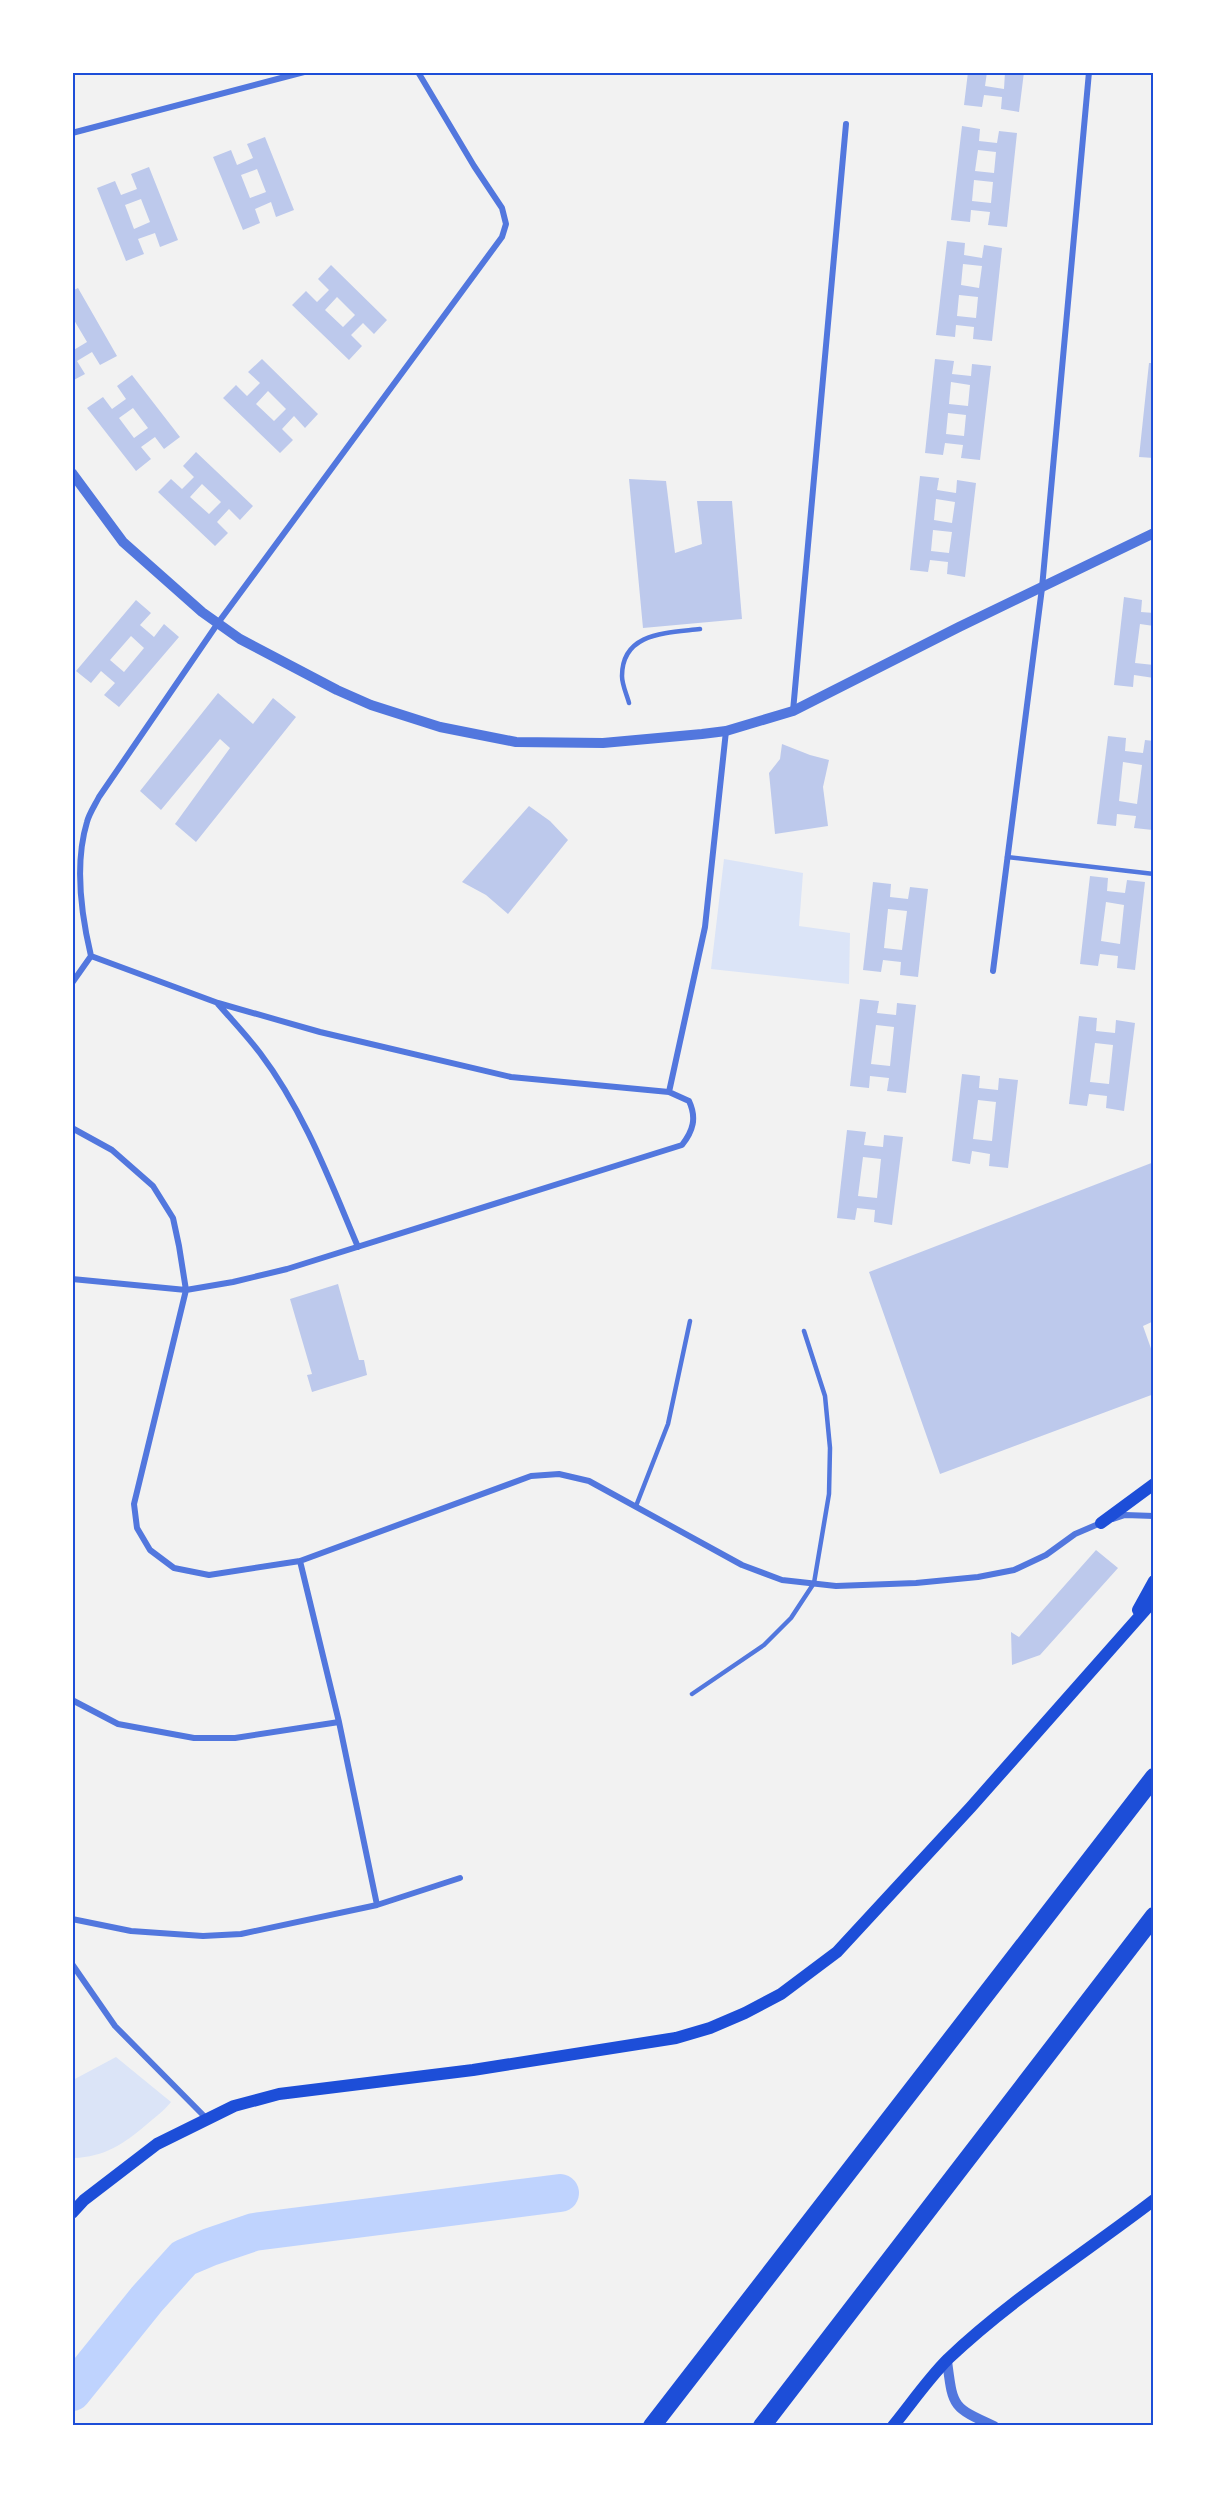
<svg xmlns="http://www.w3.org/2000/svg" width="1226" height="2498" viewBox="0 0 1226 2498" font-family="Barlow,sans-serif">
<style>
.green{fill:#dbe4f7}
.lines{fill:none;stroke-linecap:round;stroke-linejoin:round}
.river{stroke:#bfd3fe;stroke-width:38}
.building{fill:#bdc9ec;fill-rule:evenodd}
.service{stroke:#5277de;stroke-width:4.5}
.minor{stroke:#5277de;stroke-width:6}
.tertiary{stroke:#5277de;stroke-width:10}
.secondary{stroke:#1d4ed8;stroke-width:12}
.motorway{stroke:#1d4ed8;stroke-width:18}
.neatline{fill:none;stroke:#1d4ed8;stroke-width:2}
</style>
<rect width="100%" height="100%" fill="#f2f2f2"/>
<path class="green" d="M724,859l79,14 -4,53 51,7 -1,51 -138,-15z
M116,2057l55,45c-9,11 -15,14 -25,23 -22,19 -42,32 -72,33l-1,-78z"/>
<g class="lines">
<path class="river" d="M72,2392l75,-93 37,-41 26,-11 44,-15 306,-39"/>
</g>
<path class="building" d="M968,72h19l-2,14 19,3 1,-17h19l-5,40 -18,-3 1,-12 -18,-2 -2,12 -18,-2z
M962,126l18,3 -1,12 18,2 2,-12 18,2 -10,94 -19,-2 2,-13 -19,-2 -1,12 -19,-2zM978,150l18,2 -2,21 -19,-2zM974,180l19,2 -2,21 -19,-2z
M265,137l29,73 -18,7 -5,-15 -16,7 5,14 -17,7 -30,-73 18,-7 6,15 16,-7 -6,-14zM257,169l9,23 -16,6 -9,-23z
M149,167l29,73 -18,7 -5,-14 -17,6 6,15 -18,7 -29,-73 18,-7 6,14 16,-6 -6,-15zM141,199l9,23 -16,7 -9,-24z
M947,241l18,2 -1,12 18,3 2,-13 18,3 -10,93 -19,-2 1,-12 -18,-2 -1,12 -19,-2zM963,264l19,2 -3,22 -18,-3zM959,295l19,2 -2,21 -19,-2z
M331,265l56,55 -13,14 -11,-11 -12,12 11,11 -13,14 -57,-55 14,-14 11,11 12,-12 -11,-11zM337,297l18,18 -12,12 -18,-17z
M78,288l39,68 -17,9 -8,-13 -15,9 8,13 -13,7v-30l15,-9 -13,-22 -2,2v-31z
M262,359l56,55 -13,14 -11,-12 -12,13 11,11 -13,13 -57,-55 13,-13 11,11 13,-13 -12,-11zM268,391l18,18 -12,12 -18,-17z
M935,359l19,2 -2,13 19,2 1,-12 19,2 -11,94 -19,-2 2,-13 -18,-2 -2,12 -18,-2zM951,382l19,3 -2,21 -19,-2zM948,413l18,2 -2,21 -18,-2z
M1149,363h5v95l-15,-1z
M132,375l48,62 -16,12 -9,-12 -14,10 10,12 -15,12 -49,-63 16,-11 9,12 14,-10 -9,-13zM133,408l15,20 -14,10 -15,-20z
M196,452l57,54 -13,14 -11,-11 -12,13 11,11 -13,13 -57,-54 13,-13 11,10 12,-12 -11,-11zM202,484l19,18 -12,12 -19,-17z
M920,476l19,2 -2,12 19,3 1,-13 19,3 -11,94 -18,-3 1,-12 -18,-2 -2,12 -18,-2zM936,499l19,3 -3,21 -18,-3zM933,530l19,2 -3,21 -18,-2z
M629,479l37,2 9,72 27,-9 -5,-43h35l10,118 -99,9z
M1124,597l18,3 -1,12 13,1v13l-14,-2 -5,39 19,2v25h-3l3,-12 -20,-3 -1,12 -19,-2z
M136,600l15,13 -11,12 14,12 10,-13 15,13 -60,70 -15,-12 11,-12 -14,-12 -10,12 -15,-12zM131,636l13,12 -20,24 -14,-12z
M218,693l35,31 20,-26 23,19 -100,125 -21,-18 55,-76 -10,-9 -59,71 -21,-19z
M1108,736l18,2 -1,13 18,2 2,-13 9,1 -1,89 -19,-2 2,-12 -19,-2 -1,12 -19,-2zM1123,762l19,3 -5,39 -18,-3z
M782,744l28,11 19,5 -6,27 5,39 -53,8 -6,-61 11,-14z
M529,806l21,15 18,19 -60,74 -22,-19 -24,-13z
M1090,876l18,2 -1,13 18,2 2,-13 18,2 -10,88 -18,-2 1,-12 -18,-2 -2,12 -18,-2zM1106,902l18,3 -4,39 -19,-3z
M873,882l18,2 -1,13 18,2 2,-12 18,2 -10,88 -18,-2 1,-13 -18,-2 -2,12 -18,-2zM888,909l19,2 -5,39 -18,-2z
M860,999l19,2 -2,12 19,2 1,-12 19,2 -10,88 -19,-2 2,-13 -19,-2 -1,12 -19,-2zM876,1025l18,2 -4,39 -19,-2z
M1079,1016l18,2 -1,13 19,2 1,-13 19,3 -11,88 -18,-3 1,-12 -18,-2 -2,12 -18,-2zM1095,1043l18,2 -4,39 -19,-2z
M962,1074l18,2 -1,12 19,2 1,-12 19,2 -10,88 -19,-2 1,-12 -18,-3 -2,13 -18,-3zM978,1100l18,2 -4,39 -19,-2z
M847,1130l19,2 -2,13 19,2 1,-12 19,2 -11,88 -18,-3 1,-12 -18,-2 -2,12 -18,-2zM863,1157l18,2 -4,39 -19,-2z
M1154,1162v159l-11,5 11,31v37l-214,80 -71,-202z
M338,1284l21,76h5l3,15 -55,17 -5,-17 5,-1 -22,-75z
M1096,1550l22,18 -78,87 -28,10 -1,-33 8,5z"/>
<g class="lines">
<path class="service" d="M629,703c-2,-8 -7,-18 -7,-27 0,-44 45,-43 78,-47
M1007,857l147,17
M636,1506l32,-82 22,-103
M692,1694l72,-49 27,-27 23,-35 15,-89 1,-46 -5,-52 -21,-65"/>
<path class="minor" d="M72,133l232,-61
M793,711l53,-587
M91,956c-10,-42 -17,-91 -4,-134 2,-8 8,-17 12,-25l119,-174 284,-386 4,-13 -4,-16 -28,-42 -56,-94
M993,971l49,-383 47,-516
M72,983l19,-27
M218,1004c14,16 29,32 42,49 44,58 70,128 98,194
M669,1092l36,-165 21,-196
M72,1128l40,22 41,36 20,32 6,28 7,44 -52,214 3,24 13,22 24,18 35,7 91,-14 231,-85 28,-2 30,7 153,84 40,15 54,6 80,-3 62,-6 36,-7 32,-15 29,-21 28,-12
M72,1279l114,11 47,-8 54,-13 395,-124c11,-14 15,-27 7,-44l-20,-9 -158,-15 -191,-45 -102,-29 -127,-47
M1113,1519l12,-4 29,1
M300,1561l39,161 38,183
M72,1700l46,24 76,14h41l104,-16
M72,1919l59,12 72,5 38,-2 136,-29 83,-27
M72,1964l43,62 92,93"/>
<path class="tertiary" d="M72,473l51,69 79,70 38,27 97,51 34,15 69,22 76,15 87,1 99,-9 24,-3 67,-20 166,-84 195,-94
M947,2361c6,45 4,46 47,65"/>
<path class="secondary" d="M1101,1523l53,-39
M1138,1610l16,-29
M72,2213l12,-13 73,-56 77,-38 45,-12 194,-24 203,-32 34,-10 35,-15 36,-19 56,-42 134,-145 183,-207
M893,2426c18,-22 35,-47 55,-67 63,-60 137,-106 206,-159"/>
<path class="motorway" d="M652,2426l502,-649
M762,2426l392,-510"/>
</g>
<rect width="1226" height="2498" fill="none" stroke="#ffffff" stroke-width="147"/>
<rect x="74" y="74" width="1078" height="2350" class="neatline"/>
</svg>
